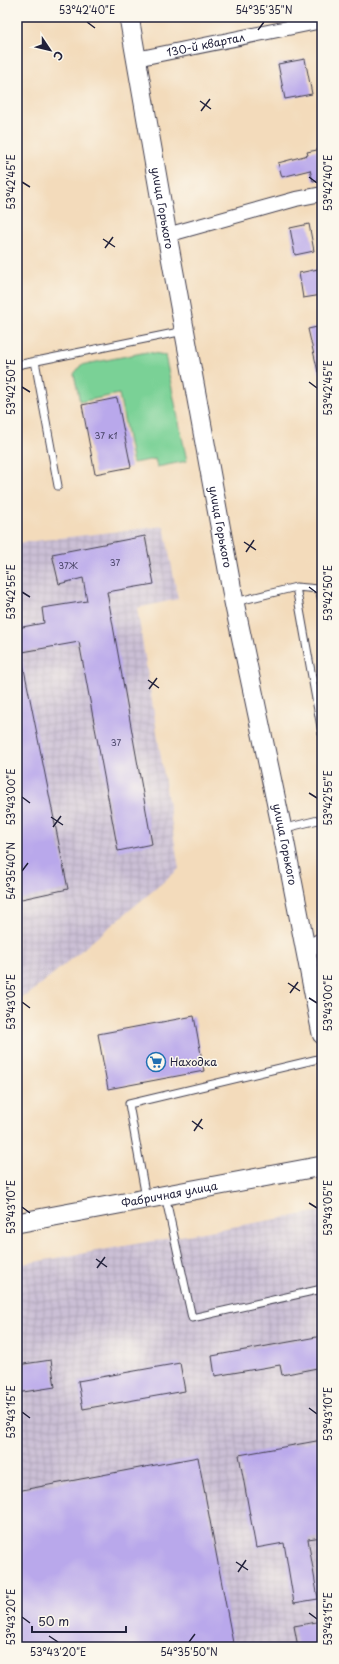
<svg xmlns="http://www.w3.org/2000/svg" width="339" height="1664" viewBox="0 0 339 1664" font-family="'Playpen Sans',sans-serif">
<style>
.industrial{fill:url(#industrial-grid)}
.green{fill:#7ad196;stroke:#4e7a68}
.building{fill:#b9a8eb}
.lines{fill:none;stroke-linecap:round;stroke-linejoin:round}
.service-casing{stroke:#413e4e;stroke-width:9}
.minor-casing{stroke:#413e4e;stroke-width:16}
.tertiary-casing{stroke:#413e4e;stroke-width:19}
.secondary-casing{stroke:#413e4e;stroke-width:21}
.service{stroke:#fff;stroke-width:7}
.minor{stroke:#fff;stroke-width:14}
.tertiary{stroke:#fff;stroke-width:17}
.secondary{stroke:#fff;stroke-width:19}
.ticks{fill:none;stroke:#22223b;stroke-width:1.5}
.labels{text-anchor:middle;stroke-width:3;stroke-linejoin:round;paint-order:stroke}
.number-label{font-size:9px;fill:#484467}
.street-label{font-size:11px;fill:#22223b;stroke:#fbf7ec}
.poi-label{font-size:11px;fill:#22223b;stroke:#fbf7ec;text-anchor:start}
.neatline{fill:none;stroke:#22223b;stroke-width:1.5}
.ticks-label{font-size:10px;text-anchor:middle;fill:#22223b}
</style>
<defs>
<pattern id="industrial-grid" width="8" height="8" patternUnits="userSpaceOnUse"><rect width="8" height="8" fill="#cbbfd5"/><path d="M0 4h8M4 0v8" fill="none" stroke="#aea4b8"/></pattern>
</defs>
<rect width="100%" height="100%" fill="#fbf7ec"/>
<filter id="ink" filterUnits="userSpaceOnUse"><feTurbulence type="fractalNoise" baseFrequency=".025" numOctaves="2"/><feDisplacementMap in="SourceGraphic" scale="8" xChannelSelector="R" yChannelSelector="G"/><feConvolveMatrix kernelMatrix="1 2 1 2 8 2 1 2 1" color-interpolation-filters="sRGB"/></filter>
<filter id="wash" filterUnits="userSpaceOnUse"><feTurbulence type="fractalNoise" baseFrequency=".012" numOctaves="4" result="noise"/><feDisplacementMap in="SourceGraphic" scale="16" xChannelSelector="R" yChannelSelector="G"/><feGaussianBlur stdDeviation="0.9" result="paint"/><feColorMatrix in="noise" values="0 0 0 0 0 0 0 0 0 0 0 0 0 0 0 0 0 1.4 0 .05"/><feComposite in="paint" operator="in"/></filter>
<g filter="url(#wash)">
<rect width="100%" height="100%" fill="#f3dbbb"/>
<path class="industrial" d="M164,526l14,73 -41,9 42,261 -151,126 -11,3v-455z
M322,1211v436h-305v-382z"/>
<path class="green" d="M147,352l18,3 22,106 -30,6 -2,-8 -22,4 -14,-69 -39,8 -6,-28 7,-9z"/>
<g id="blocks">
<path class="building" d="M305,59l7,35 -27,5 -7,-35z
M322,149v30l-9,2 -3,-11 -28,7 -4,-14 30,-8 -1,-3z
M309,224l5,27 -19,4 -5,-27z
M318,269l4,26 -19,3 -4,-25z
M322,326v46h-4l-10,-43z
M117,398l14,69 -36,7 -13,-69z
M145,536l9,48 -47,8 45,252 -34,7 -39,-209 -62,11v-25l27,-5 -2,-15 45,-7 -4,-23 -24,6 -7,-30z
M22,659l46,230 -51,11v-240z
M194,1016l10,55 -96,18 -10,-55z
M322,1336v31l-40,8 -2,-10 -65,11 -3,-20z
M51,1360l4,27 -38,6v-28z
M180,1363l5,28 -102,18 -5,-28z
M322,1440v97l-14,2 10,60 -24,4 -10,-60 -28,5 -17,-93z
M198,1457l35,186 -22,4h-194v-156z
M322,1621v26h-24l-4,-21z"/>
</g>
</g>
<g filter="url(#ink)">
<use href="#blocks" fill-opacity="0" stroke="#413e4e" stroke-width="1"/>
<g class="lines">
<defs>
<path id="service" d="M35,361l23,125
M17,365l167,-34
M296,587l26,146
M235,602l61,-15 23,2 3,12
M282,829l40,-10
M165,1195l27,123 130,-29
M146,1198l-17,-94 193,-46"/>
<g id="minor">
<path id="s1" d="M136,59l186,-38"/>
<path d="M167,235l129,-36 26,-5"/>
</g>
<path id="tertiary" d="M306,951l16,-10"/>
<g id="secondary">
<path id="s2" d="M129,17l38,218 67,367 48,227 40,205"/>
<path id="s3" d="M17,1223l305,-57"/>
</g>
</defs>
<use href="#service" class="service-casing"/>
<use href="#minor" class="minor-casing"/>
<use href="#tertiary" class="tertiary-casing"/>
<use href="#secondary" class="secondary-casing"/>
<use href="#service" class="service"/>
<use href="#minor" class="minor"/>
<use href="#tertiary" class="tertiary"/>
<use href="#secondary" class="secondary"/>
</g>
</g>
<path class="ticks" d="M87,22l8,6M258,30l6,-8M200,101l11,8M201,111l9,-12M309,177l8,6M22,182l8,5M103,239l12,8M105,248l8,-11M309,382l8,6M22,387l8,5M244,542l12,8M246,552l8,-12M309,587l8,6M22,592l8,5M148,680l11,8M149,689l8,-11M309,793l8,5M22,797l8,6M51,817l12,8M53,827l8,-11M22,871l6,-8M288,983l12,8M290,993l8,-11M309,998l8,5M22,1002l8,6M192,1121l11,8M194,1131l8,-12M309,1203l8,5M22,1207l8,6M96,1259l11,8M97,1268l8,-11M309,1408l8,6M22,1412l8,6M236,1562l12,8M238,1572l8,-12M309,1613l8,6M22,1617l8,6M49,1636l9,6M189,1642l6,-8"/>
<defs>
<symbol id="supermarket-ring" viewBox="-11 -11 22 22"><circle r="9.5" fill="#fbf7ec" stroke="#1f6fb2" stroke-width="1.5"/><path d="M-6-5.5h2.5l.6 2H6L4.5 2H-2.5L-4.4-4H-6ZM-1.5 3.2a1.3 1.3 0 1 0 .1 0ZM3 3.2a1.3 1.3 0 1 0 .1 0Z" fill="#1f6fb2"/></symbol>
</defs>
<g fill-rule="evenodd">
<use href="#supermarket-ring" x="145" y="1051" width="22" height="22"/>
</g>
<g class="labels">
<g class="number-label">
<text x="106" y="439">37 к1</text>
<text x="115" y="566">37</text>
<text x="68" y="569">37Ж</text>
<text x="116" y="746">37</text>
</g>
<g class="street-label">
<text dy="4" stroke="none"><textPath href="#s1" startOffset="71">130-й квартал</textPath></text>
<text dy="4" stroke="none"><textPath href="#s2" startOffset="194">улица Горького</textPath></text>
<text dy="4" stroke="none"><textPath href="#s2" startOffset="518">улица Горького</textPath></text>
<text dy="4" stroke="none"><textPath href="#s2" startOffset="842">улица Горького</textPath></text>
<text dy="4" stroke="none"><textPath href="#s3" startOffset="155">Фабричная улица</textPath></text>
</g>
<g class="poi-label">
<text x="170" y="1066">Находка</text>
</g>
</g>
<rect width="339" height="1664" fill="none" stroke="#fbf7ec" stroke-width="44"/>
<g transform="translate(50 50) rotate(125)" stroke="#fbf7ec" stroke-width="3" paint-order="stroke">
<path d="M0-3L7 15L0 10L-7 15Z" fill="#22223b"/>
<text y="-6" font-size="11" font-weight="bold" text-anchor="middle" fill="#22223b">С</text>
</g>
<path d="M32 1626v6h94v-6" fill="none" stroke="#22223b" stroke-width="2"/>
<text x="38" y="1626" font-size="12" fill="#22223b" stroke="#fbf7ec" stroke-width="3" paint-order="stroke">50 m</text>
<rect x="22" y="22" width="295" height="1620" class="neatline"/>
<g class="ticks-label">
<text x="87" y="14">53°42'40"E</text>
<text x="264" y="14">54°35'35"N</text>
<text transform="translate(11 182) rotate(-90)" y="4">53°42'45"E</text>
<text transform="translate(328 183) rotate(-90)" y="4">53°42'40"E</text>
<text transform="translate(11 387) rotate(-90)" y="4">53°42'50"E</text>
<text transform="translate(328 388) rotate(-90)" y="4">53°42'45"E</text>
<text transform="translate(11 592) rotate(-90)" y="4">53°42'55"E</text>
<text transform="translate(328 593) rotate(-90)" y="4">53°42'50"E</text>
<text transform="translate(11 797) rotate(-90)" y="4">53°43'00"E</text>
<text transform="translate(328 798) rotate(-90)" y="4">53°42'55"E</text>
<text transform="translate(11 871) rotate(-90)" y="4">54°35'40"N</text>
<text transform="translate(11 1002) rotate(-90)" y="4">53°43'05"E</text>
<text transform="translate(328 1003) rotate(-90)" y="4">53°43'00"E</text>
<text transform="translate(11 1207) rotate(-90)" y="4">53°43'10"E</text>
<text transform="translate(328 1208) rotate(-90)" y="4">53°43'05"E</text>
<text transform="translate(11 1412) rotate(-90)" y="4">53°43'15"E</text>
<text transform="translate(328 1414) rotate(-90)" y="4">53°43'10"E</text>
<text transform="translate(11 1617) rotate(-90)" y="4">53°43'20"E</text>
<text transform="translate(328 1619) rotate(-90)" y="4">53°43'15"E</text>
<text x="58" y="1656">53°43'20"E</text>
<text x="189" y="1656">54°35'50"N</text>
</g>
</svg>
